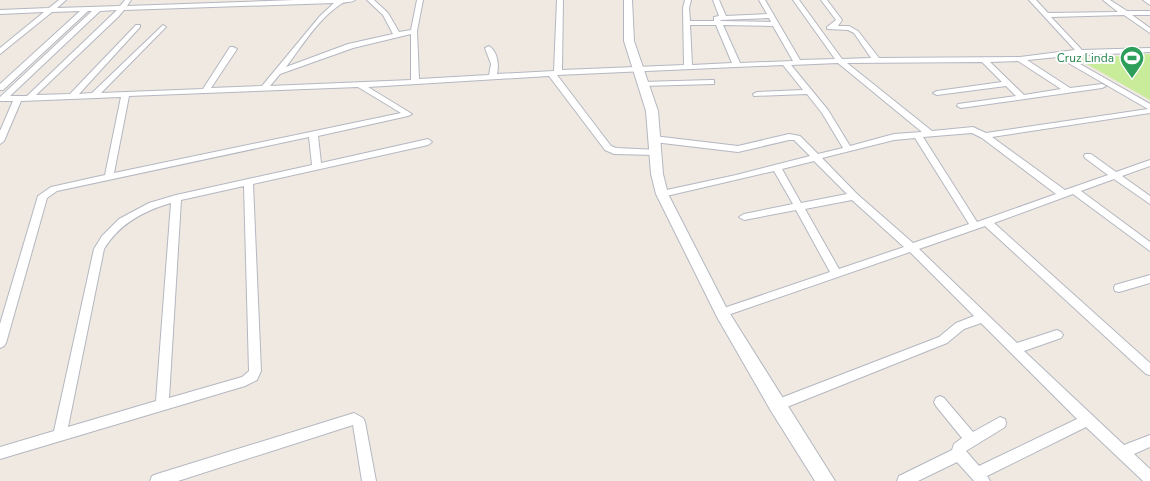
<svg xmlns="http://www.w3.org/2000/svg" width="1150" height="481" viewBox="0 0 1150 481" font-family="'Nunito Sans',sans-serif">
<style>
.pitch{fill:#c9ec9a}
.lines{fill:none;stroke-linecap:round;stroke-linejoin:round}
.street-casing{stroke:#b4b7c1;stroke-width:2}
.secondary-casing{stroke:#b4b7c1;stroke-width:2}
.street{fill:#fff;fill-rule:evenodd}
.secondary{fill:#fff;fill-rule:evenodd}
.labels{text-anchor:middle;stroke-width:4;stroke-linejoin:round;paint-order:stroke}
.far-leisure-label{font-size:12px;fill:#27864d;stroke:#fff;text-anchor:end}
</style>
<rect width="100%" height="100%" fill="#efe9e1"/>
<path class="pitch" d="M1150,54v46l-72,-41z"/>
<g class="lines">
<defs>
<path id="street" d="M59,0h7l-9,8 63,-2 5,-6h6l-4,6 168,-6h60c-4,3 -10,1 -14,4 -23,15 -39,42 -55,63l62,-23 45,-10 -10,-19 -16,-15h7l14,13 11,19 12,-2 6,-30h6l-6,31 2,48 70,-4 2,-11 -6,-16 4,-2c9,6 10,19 8,28l57,-3 3,-71h6l-1,70 122,-5 -1,-57 2,-8h6l-2,8 1,13h24v-4l5,-1 -6,-16h6l7,16 41,-2 -8,-14h6l35,60 35,-1 -42,-59h6l43,59 29,-1 -17,-25 -6,-3 -21,-1v-2l9,-7 -15,-20h6l15,20 -4,6h11l9,5 21,27 141,-1 55,-7 -46,-50h7l12,13 70,-1 -15,-12h7l17,11h23v4h-18l18,13v5l-26,-18 -73,2 31,33 68,-2v4l-84,4 84,48v9l-158,24 73,53 43,-15 -23,-17 -1,-2 1,-2h6l25,18 34,-12v6l-28,10 28,20v8l-36,-25 -33,12 69,51v9l-77,-57 -79,29 156,140v12l-4,-1 -161,-148 -66,23 98,94 40,-13 4,2 2,3 -2,3 -37,13 100,94 26,-10v12l-16,7 16,15v12h-7l-57,-54 -99,49 3,5h-16l-17,-19 -39,19h-21l2,-5 53,-26 2,-6 8,-6 -26,-32 -2,-4 2,-4 4,-2 4,2 29,34 27,-15 5,2 1,4 -1,4 -39,24 13,15 98,-47 -96,-96 -17,6 -17,14 -170,68 -4,-2 -2,-4 2,-4 166,-64 17,-14 18,-7 -64,-64 -188,65 -4,-1 -2,-3 2,-3 112,-38 -34,-62 -52,10 -5,-3 5,-3 49,-10 -19,-33 -112,26 -5,-3 5,-3 74,-16 74,-19 -16,-16h-5l-51,12 -84,-10 -4,-3 4,-3 84,10 51,-12 11,2 18,18 25,-6 -21,-35 -15,-19 -53,2 -1,-2 4,-2 46,-2 -20,-25 -226,10 54,71 5,2 42,2 1,2 -1,2 -3,1 -41,-1 -9,-4 -56,-74 -181,11 44,27 -4,2 -90,20 3,27 107,-24 4,3 -4,3 -175,39 8,187 -4,9 -12,6 -245,73v-12l54,-16 40,-182 8,-13 17,-17 30,-16 27,-8 136,-30 -3,-28 -252,54 -10,7 -41,145 -2,3 -4,2v-24l38,-128 13,-9 54,-12 16,-78 -100,4 -17,40 -4,3v-13l13,-30h-13v-4l92,-86h-4l-85,79h-3v-6l80,-73 -28,1 -52,42v-6l44,-36 -44,2v-4l49,-2zM334,3l-14,13 -58,70 -51,2 26,-39 -4,-2h-3l-27,42 -102,4 64,-65 1,-1 -3,-2 -71,68 -13,1 61,-67v-2h-4l-66,69 -34,1 82,-78 6,-7zM117,10l-90,86h-17l90,-85zM769,18l2,4 -50,-1 -1,-1zM690,25h26l16,38 -40,2zM723,25l50,1 20,35 -53,2zM411,34v46l-141,6 10,-12 73,-26zM1058,57l90,52 -162,24 -13,-6 -41,4 -85,-68 135,-1 20,20 -65,9 -4,2 4,2 69,-9 10,10 -58,8 -1,2 4,2 141,-20 4,-2 -4,-2 -32,4 -43,-28zM1018,61l43,28 -37,6 -34,-33zM838,63l84,69 -28,2 -44,12 -22,-36 -37,-45zM358,87l43,26 -287,60 15,-77zM972,133l10,5 74,56 -79,28 -54,-85zM915,138l54,86 -56,19 -56,-49 -35,-36 72,-18zM814,161l33,33 -46,9 -19,-34zM244,186l5,185 -7,6 -73,21 12,-198zM852,200l52,47 -65,22 -34,-60zM171,203l-15,198 -88,26 36,-178c15,-25 39,-38 67,-46z
M1143,0h7v5z
M711,80h3v4l-72,2 -4,-2 4,-2z
M1150,275v8l-31,9 -4,-1 -1,-3 1,-3z
M354,413l9,5 2,4 11,59h-14l-9,-56 -175,56h-28l2,-5 5,-2z"/>
<path id="secondary" d="M624,0h8l2,41 24,70 5,63 5,20 59,115 108,172h-20l-44,-70 -54,-94 -61,-123 -5,-20 -5,-63 -22,-70z"/>
</defs>
<use href="#street" class="street-casing"/>
<use href="#secondary" class="secondary-casing"/>
<use href="#street" class="street"/>
<use href="#secondary" class="secondary"/>
</g>
<defs>
<symbol id="stadium-pin" viewBox="-11 -11 22 30"><path d="M0 17L-7.5 6A9.5 9.5 0 1 1 7.5 6Z" fill="#2e9e5b" stroke="#fff"/><path d="M0-5a6.5 5 0 1 0 0 10a6.5 5 0 1 0 0-10ZM-3.5-1.8h7v3.6h-7Z" fill="#fff"/></symbol>
</defs>
<g fill-rule="evenodd">
<use href="#stadium-pin" x="1118" y="44" width="28" height="38"/>
</g>
<g class="labels">
<g class="far-leisure-label">
<text x="1114" y="62">Cruz Linda</text>
</g>
</g>
</svg>
